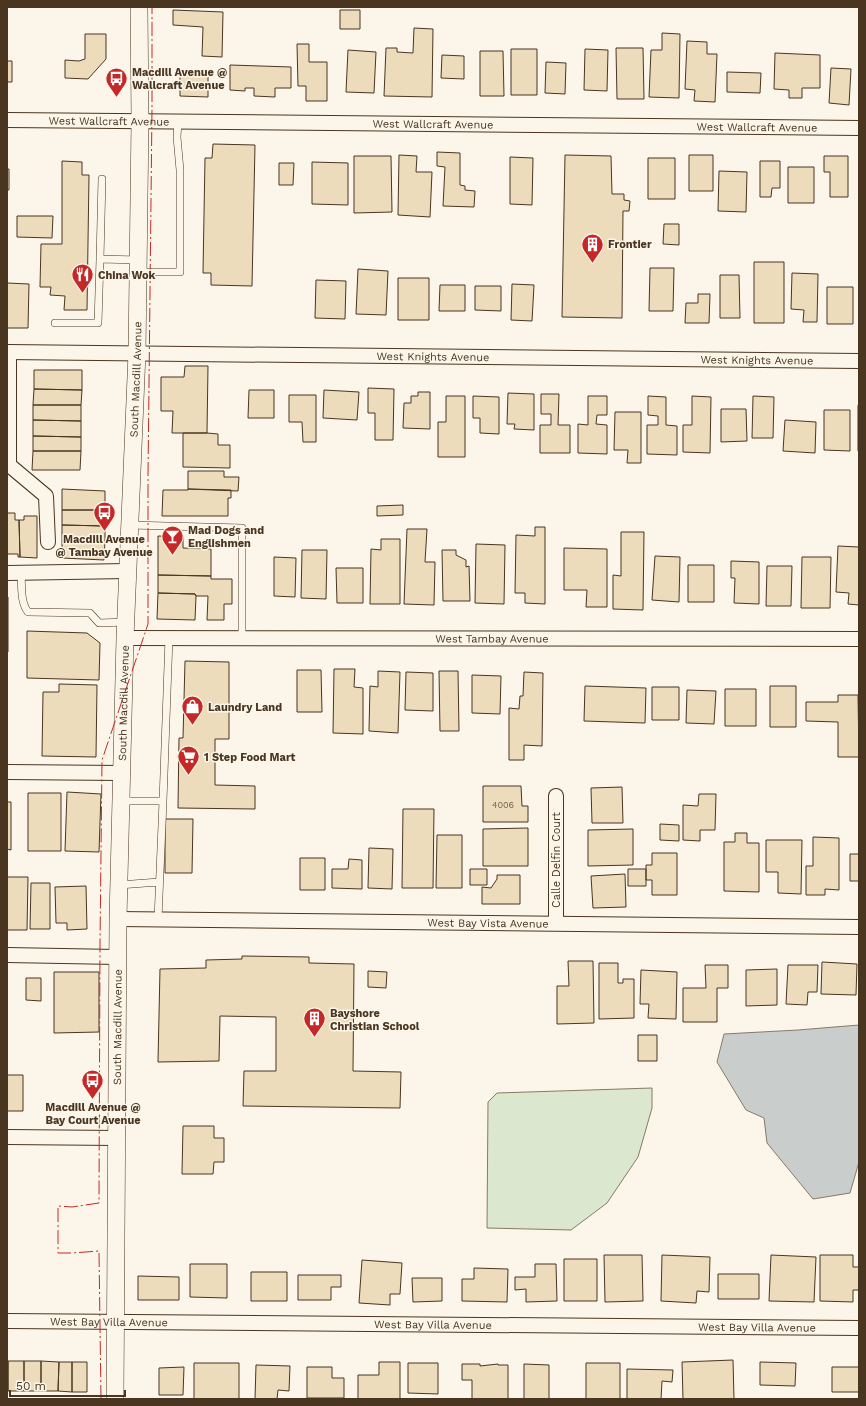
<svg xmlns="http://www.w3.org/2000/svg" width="866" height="1406" viewBox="0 0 866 1406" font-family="'Work Sans',sans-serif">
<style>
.green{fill:#dce7d0;stroke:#887966}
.water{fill:#c9cecd;stroke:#887966}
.building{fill:#ecdcbc;stroke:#4a3520}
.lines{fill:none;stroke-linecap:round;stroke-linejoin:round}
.service-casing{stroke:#4a3520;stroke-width:8}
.minor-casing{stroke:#4a3520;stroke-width:16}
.tertiary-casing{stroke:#4a3520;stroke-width:18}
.service{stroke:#fbf6e9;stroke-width:7}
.minor{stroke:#fbf6e9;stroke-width:14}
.tertiary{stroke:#fbf6e9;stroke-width:17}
.power{stroke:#c62828;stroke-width:1;stroke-dasharray:14 3 2 3;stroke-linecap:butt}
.labels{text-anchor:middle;stroke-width:3;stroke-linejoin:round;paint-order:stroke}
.number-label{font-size:9px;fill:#725f47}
.poi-label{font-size:11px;font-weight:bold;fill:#4a3520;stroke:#fbf6e9;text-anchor:start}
.street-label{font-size:11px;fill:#4a3520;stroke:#fbf6e9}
</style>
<rect width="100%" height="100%" fill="#fbf6e9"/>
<path class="green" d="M652,1088v20l-14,49 -31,46 -36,27 -84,-2 1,-126 9,-9z"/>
<path class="water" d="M859,1025v137l-9,31 -37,6 -46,-56 -3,-25 -18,-8 -29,-48 7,-28 74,-4z"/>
<path class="building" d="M173,10l50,2 -1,45 -20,-1 1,-29 -30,-2z
M340,10h20v19h-20z
M414,28l19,1 -1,68 -48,-1 2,-48h11v4l16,1z
M662,33l18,1 -1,64 -30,-1 2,-47h11z
M85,34h21v25l-18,20 -23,-1v-18l14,1 6,-2z
M687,41l20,1v12h10l-2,48 -21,-1 1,-11 -10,-1z
M297,44h12v18h18v39h-21v-15h-8z
M616,48h27l1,51h-27z
M511,49h26v46h-26z
M585,49l23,1 -1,41 -23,-1z
M348,50l28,2 -2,41 -28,-1z
M480,51h23l1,45h-24z
M775,53l45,2v33h-18v10h-13v-8l-15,-1z
M442,55l22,1v23l-23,-1z
M7,61h5v21h-5z
M546,62l20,1 -1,31 -20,-1z
M230,65l61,2v21h-16v9l-21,-1v-8h-9v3l-15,-1z
M831,68l20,1 -2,36 -20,-2z
M727,72l34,1 -1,20 -33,-1z
M180,73h28v24l-28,-1z
M213,144l42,1 -3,141 -41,-1v-12h-8l2,-115h7z
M437,152l23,1v32l5,1v4l10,1 -1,16 -31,-1 2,-39 -8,-1z
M399,155l18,1 -1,16h16l-2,45 -32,-2z
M565,155l46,1 1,38h12v6l6,1 -1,10h-6l-1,107 -60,-1z
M689,155h24v36h-24z
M354,156h37l1,56 -38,1z
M824,156h24v41h-18v-25h-6z
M510,157l23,1 -1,47 -22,-1z
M648,158h27v41h-27z
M62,161l20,1v13h7l-2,135h-23l1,-14 -15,-1 1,-8h-11l1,-43h21z
M760,161h20v27h-8l-1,9h-11z
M312,162l36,1v42l-36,-1z
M279,163h15l-1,22h-14z
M788,167h26v36h-26z
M7,169h2v21h-2z
M719,171l28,1 -1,40 -28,-1z
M17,216h36l-1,22 -35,-1z
M664,224h15v21l-16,-1z
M754,262h30v61h-30z
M650,268h24l-1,43h-24z
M358,269l30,2 -2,44 -30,-1z
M792,273l26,1 -1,48h-14l1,-12 -13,-1z
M720,275h19l1,43h-20z
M398,278h31v42h-31z
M316,280l30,1 -1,38 -30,-1z
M7,283l22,1 -1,44h-21z
M512,284l22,1 -2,36 -21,-1z
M440,285h25v26h-26z
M475,286h26v25l-26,-1z
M827,287h26v37h-26z
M698,294h12l-1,29h-24l1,-20h12z
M185,366h23l-1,67h-35l1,-22h-12v-34h23z
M34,370h48v20l-48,-1z
M368,388l26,1 -1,51h-18v-27h-7z
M34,389l48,1 -1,15h-48z
M249,390h25v28h-26z
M324,390l35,2 -2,28 -34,-2z
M418,392h12v37l-27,-1 1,-25h7v-7h7z
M508,393l26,1v36l-20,-1 1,-5h-8z
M541,394h18l-1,31h12v28h-30v-28h11v-11h-10z
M289,395h27v47h-13l-1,-20h-13z
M446,396h19v61h-27v-35h8z
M473,396l26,1v37l-19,-1v-15h-7z
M588,396h19v19h-10l-1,9 11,1v29l-29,-1v-29l10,1z
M648,396l18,1v28l11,1v29l-30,-1v-29h11v-9l-10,-1z
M692,396l19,1 -1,56 -27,-1v-27h9z
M753,396l21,1 -1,41h-21z
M33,405h48v16l-48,-1z
M858,405h1v46h-1z
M721,409h25l1,32 -26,1z
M824,410h26v41l-26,-1z
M615,412h26v51h-14l1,-13h-14z
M33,420l48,1v16l-48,-1z
M785,420l31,2 -1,31 -32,-2z
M183,433h24l11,1v11h12v23l-47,-1z
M33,436l48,1v14h-48z
M33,451h48l-1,19h-48z
M188,471h36v6h15l-1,14 -50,-2z
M62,489l43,2v19h-43z
M188,489l43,1v8h-3v18h-66l1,-26h25z
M403,505v10l-26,1v-10z
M62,510h43v16l-43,-1z
M7,513h8v7h4l1,37h-2v-3h-11z
M24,516h13v42l-17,-1 -1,-37h5z
M62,525l43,1v15h-43z
M535,527h10v77l-20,-1v-10h-10l1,-58 19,1z
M407,529h20l-2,33h10l-1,43 -30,-1z
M621,532h23l-1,78 -30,-1v-34l8,1z
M158,536l25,1v11l28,1v27l-53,-1z
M381,539h19v65h-30l1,-55 10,1z
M62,541h43l-1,19 -42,-2z
M476,544l29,1 -1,59 -29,-1z
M838,546l21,1v58l-11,-1 1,-11 -13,-1z
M564,548l43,1v58h-21l1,-17h-23z
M302,550h25l-1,49 -25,-1z
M442,550h14v5l10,5v7l3,-1 1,35h-27z
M655,556l25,1 -1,45 -27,-2z
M274,557l22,1 -1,39 -21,-1z
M802,557h29l-1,51h-29z
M731,561l28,1v42l-25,-1 1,-25h-4z
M688,565h26v37h-26z
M767,566h25l-1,40h-25z
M336,568h27v35h-26z
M158,575l53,1v3h21v25h-8v16h-17l1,-24h-12l-1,-2 -37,-1z
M158,593l37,1 1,2 -1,24 -38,-1z
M7,597h1v55h-1z
M27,631l60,2 13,10 -1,37 -72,-2z
M185,661l44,1v77h-14v46l40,1v23l-77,-1 1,-70h4z
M334,669h21l-1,18 9,1v46l-30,-1z
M297,670h24l1,42h-25z
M378,671l22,1 -2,61 -29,-2 1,-45 8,1z
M439,671h19l1,60h-19z
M406,672l27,1v38l-28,-1z
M524,672l19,1 -1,73 -18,-1v15h-15v-52l10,1 1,-13h3z
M472,675l29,1 -1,38 -28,-1z
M59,684l38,1 -1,72 -54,-1 1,-64h16z
M585,686l61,2 -1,35 -61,-2z
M770,686h26v41h-26z
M652,687h27v33h-27z
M725,689h31v37h-31z
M687,690l29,1 -2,33 -28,-1z
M838,695h20l1,62h-21v-35l-32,-1v-19h32z
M483,786h38l1,20h6v16h-45z
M622,787l1,36h-31l-1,-35z
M67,792l34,2 -2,58 -34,-1z
M28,793h33v58h-33z
M699,794h17l-1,36h-15v11l-17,-1v-35l15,1z
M7,802h4v48l-4,-1z
M403,809h31l-1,79h-31z
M165,819h28l-1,54h-27z
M660,824l19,1v16l-19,-1z
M528,828v38h-45v-37z
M633,829v36l-45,1v-36z
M735,833h12v10h12v49l-35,-1v-49h11z
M437,835h25v53h-26z
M813,837l26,1v52l-14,-1v6h-19v-29h7z
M766,840h36l-1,54 -23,-1v-21h-12z
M369,848l24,1 -1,40 -24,-1z
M652,853h25v42h-25v-15h-6v-15h6z
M850,854h9v27h-9z
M300,858h25v32h-25z
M349,859l13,1v29l-30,-1v-19h16z
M470,869h17v16h-17z
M628,869h18v17h-18z
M625,874l1,33 -33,1 -2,-32z
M497,875h23v29h-38v-17l9,1 6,-9z
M7,877h21l-1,53h-20z
M31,883h19v46h-20z
M86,886l1,43 -20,1v-7h-11l-1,-36z
M242,956l67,1v6l45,1 -1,107 48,1 -1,36 -157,-2 1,-35h32v-54l-56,-1 -1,45 -61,1 2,-93 46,-1v-8l36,-1z
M568,961h25l1,62 -37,1v-38h12z
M822,962l35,2 -1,31 -35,-1z
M599,963h19v20h5v-4h11v39l-35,1z
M705,965h23v23h-11v34h-34v-34h23z
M788,965h30l-1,27h-9l-1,13 -21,-1z
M777,969v36l-31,1v-36z
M641,970l36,2 -1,47 -28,-1 1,-14h-9z
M368,971l19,1 -1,16 -18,-1z
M54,972h45v60l-45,1z
M26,978h15v23l-15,-1z
M638,1035h19v26h-19z
M7,1075h16v36h-16z
M183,1126h31v12h10v24h-10l-1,12h-31z
M604,1255h38l1,46 -38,1z
M662,1255l48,2 -1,35 -12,-1 -1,12 -35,-2z
M771,1255l45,2 -2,45 -45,-1z
M820,1255h33v12h6v23h-6v12l-33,-1z
M564,1259h33v42h-33z
M362,1260l40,3 -2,31h-10v11l-31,-2z
M190,1264h37v34l-37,-1z
M535,1264h21l1,37 -31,1v-13l-11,1v-13h20z
M474,1268l34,1 -1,33 -45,-1v-22h12z
M251,1272h36v29h-36z
M718,1274h41v25h-41z
M298,1275h43v12h-10v13h-33z
M138,1276l41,1v23h-41z
M412,1278h30v23l-29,1z
M733,1360l1,39h-51l-1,-37z
M7,1361h1v30h-1z
M8,1361h16v30h-16z
M24,1361h17v30h-17z
M41,1361l18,1 -1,29h-17z
M59,1362h13v30l-14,-1z
M72,1362h15v30h-15z
M379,1362h21v37h-42v-24h21z
M760,1362l36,1 -1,23 -35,-1z
M194,1363h45v36h-45z
M408,1363h30v31l-30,-1z
M586,1363h34v36h-34z
M462,1364h18v2l18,-2v1h10v34h-36v-19h-10z
M524,1364l25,1v34h-25z
M256,1365l34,1 -1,25 -11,-1 -1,9h-22z
M184,1367l-1,28h-24v-27z
M307,1367h25v11h12v20h-37z
M832,1367h27v25h-27z
M627,1369l46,1 -1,12 -10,-1 -1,18h-34z"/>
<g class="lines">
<defs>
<path id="service" d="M100,259l2,-80
M138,272h42v-102l-3,-33 1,-16
M55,323h43l2,-64 38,1
M130,525l112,3v110
M21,573c1,12 -1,29 7,39l62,1 9,10 27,-1
M120,801h43l6,-163
M119,885l40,-3
M158,919l5,-118"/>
<g id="minor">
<path id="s1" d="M7,120l852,8"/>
<path id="s2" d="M7,352l852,9"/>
<path d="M9,465l37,31 2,46"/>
<path d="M7,466l2,-1v-113"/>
<path d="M7,573l121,-2"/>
<path id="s3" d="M125,638l734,1"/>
<path d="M7,772l114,1"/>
<path d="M556,796v127"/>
<path id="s4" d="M118,919l741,8"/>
<path d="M7,955l110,2"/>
<path d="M7,1137l109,1"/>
<path id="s5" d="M7,1321l852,7"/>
</g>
<g id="tertiary">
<path id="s6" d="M115,1399l3,-480 7,-281 12,-285 3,-232 -1,-114"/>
</g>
</defs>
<use href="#service" class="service-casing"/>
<use href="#minor" class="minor-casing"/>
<use href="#tertiary" class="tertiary-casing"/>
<use href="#service" class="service"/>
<use href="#minor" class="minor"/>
<use href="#tertiary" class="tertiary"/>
<path class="power" d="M101,1399l-2,-148 -27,2h-14v-47l14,1 27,-4 1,-259 2,-184 46,-136v-147l4,-369v-101"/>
</g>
<defs>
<symbol id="bus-pin" viewBox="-11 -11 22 30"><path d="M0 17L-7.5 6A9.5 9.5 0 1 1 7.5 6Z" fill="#c62828" stroke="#fbf6e9"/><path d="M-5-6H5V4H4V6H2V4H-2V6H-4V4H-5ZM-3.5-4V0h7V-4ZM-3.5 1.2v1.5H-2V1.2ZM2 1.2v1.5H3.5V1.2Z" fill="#fff"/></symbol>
<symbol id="building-pin" viewBox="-11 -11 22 30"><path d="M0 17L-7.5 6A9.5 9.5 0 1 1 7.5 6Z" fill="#c62828" stroke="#fbf6e9"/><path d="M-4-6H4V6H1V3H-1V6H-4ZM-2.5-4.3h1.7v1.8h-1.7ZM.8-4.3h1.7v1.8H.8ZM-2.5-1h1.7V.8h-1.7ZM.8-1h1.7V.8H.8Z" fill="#fff"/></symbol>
<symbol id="restaurant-pin" viewBox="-11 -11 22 30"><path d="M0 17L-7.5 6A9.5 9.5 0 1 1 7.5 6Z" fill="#c62828" stroke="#fbf6e9"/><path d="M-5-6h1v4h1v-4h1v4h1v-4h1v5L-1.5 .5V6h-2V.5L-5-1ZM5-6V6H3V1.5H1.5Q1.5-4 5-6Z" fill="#fff"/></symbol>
<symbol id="bar-pin" viewBox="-11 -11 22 30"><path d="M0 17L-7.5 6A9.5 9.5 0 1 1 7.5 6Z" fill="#c62828" stroke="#fbf6e9"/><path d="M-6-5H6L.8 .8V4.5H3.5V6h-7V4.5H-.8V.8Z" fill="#fff"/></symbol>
<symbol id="shop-pin" viewBox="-11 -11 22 30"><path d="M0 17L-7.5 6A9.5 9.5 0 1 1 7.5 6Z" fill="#c62828" stroke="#fbf6e9"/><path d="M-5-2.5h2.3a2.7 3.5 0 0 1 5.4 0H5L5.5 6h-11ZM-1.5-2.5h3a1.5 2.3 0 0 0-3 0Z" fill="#fff"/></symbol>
<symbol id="supermarket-pin" viewBox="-11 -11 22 30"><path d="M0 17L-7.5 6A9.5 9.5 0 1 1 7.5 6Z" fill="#c62828" stroke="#fbf6e9"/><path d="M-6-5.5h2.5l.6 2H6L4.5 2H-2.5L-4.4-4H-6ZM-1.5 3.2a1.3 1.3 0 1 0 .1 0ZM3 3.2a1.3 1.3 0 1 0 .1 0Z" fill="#fff"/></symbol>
</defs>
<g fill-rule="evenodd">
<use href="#bus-pin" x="104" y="66" width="25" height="34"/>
<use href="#building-pin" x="580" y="232" width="25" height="34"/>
<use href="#restaurant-pin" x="70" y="262" width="25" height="34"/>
<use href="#bus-pin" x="92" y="500" width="25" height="34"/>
<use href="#bar-pin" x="160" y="524" width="25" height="34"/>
<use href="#shop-pin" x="180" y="694" width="25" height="34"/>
<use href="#supermarket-pin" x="176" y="744" width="25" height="34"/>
<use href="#building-pin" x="302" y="1006" width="25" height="34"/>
<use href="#bus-pin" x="80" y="1068" width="25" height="34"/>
</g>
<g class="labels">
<g class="number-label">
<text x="503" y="808">4006</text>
</g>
<g class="poi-label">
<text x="132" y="76">Macdill Avenue @<tspan x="132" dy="13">Wallcraft Avenue</tspan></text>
<text x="608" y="248">Frontier</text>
<text x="98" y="279">China Wok</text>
<text x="188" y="534">Mad Dogs and<tspan x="188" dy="13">Englishmen</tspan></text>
<text x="104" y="543" text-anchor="middle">Macdill Avenue<tspan x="104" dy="13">@ Tambay Avenue</tspan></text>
<text x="208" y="711">Laundry Land</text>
<text x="204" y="761">1 Step Food Mart</text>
<text x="330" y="1017">Bayshore<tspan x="330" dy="13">Christian School</tspan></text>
<text x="93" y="1111" text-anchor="middle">Macdill Avenue @<tspan x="93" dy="13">Bay Court Avenue</tspan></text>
</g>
<g class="street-label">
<text dy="4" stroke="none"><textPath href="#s1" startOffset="102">West Wallcraft Avenue</textPath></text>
<text dy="4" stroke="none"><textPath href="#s1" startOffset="426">West Wallcraft Avenue</textPath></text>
<text dy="4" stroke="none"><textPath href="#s1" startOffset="750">West Wallcraft Avenue</textPath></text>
<text dy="4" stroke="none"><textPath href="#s2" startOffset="426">West Knights Avenue</textPath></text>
<text dy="4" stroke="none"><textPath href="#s2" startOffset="750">West Knights Avenue</textPath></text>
<text dy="4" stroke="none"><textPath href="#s6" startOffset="1020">South Macdill Avenue</textPath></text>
<text dy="4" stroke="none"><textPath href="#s3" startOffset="367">West Tambay Avenue</textPath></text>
<text dy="4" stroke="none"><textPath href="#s6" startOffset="696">South Macdill Avenue</textPath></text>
<text transform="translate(556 860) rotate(-90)" y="4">Calle Delfin Court</text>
<text dy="4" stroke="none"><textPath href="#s4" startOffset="370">West Bay Vista Avenue</textPath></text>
<text dy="4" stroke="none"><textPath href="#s6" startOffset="372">South Macdill Avenue</textPath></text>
<text dy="4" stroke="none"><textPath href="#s5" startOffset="102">West Bay Villa Avenue</textPath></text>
<text dy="4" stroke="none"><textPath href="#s5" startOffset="426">West Bay Villa Avenue</textPath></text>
<text dy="4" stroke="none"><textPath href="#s5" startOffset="750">West Bay Villa Avenue</textPath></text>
</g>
</g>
<rect width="866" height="1406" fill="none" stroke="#4a3520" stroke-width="16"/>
<path d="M10 1390v6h115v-6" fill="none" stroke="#4a3520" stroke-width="2"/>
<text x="16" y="1390" font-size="12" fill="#4a3520" stroke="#fbf6e9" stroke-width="3" paint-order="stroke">50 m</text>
</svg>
